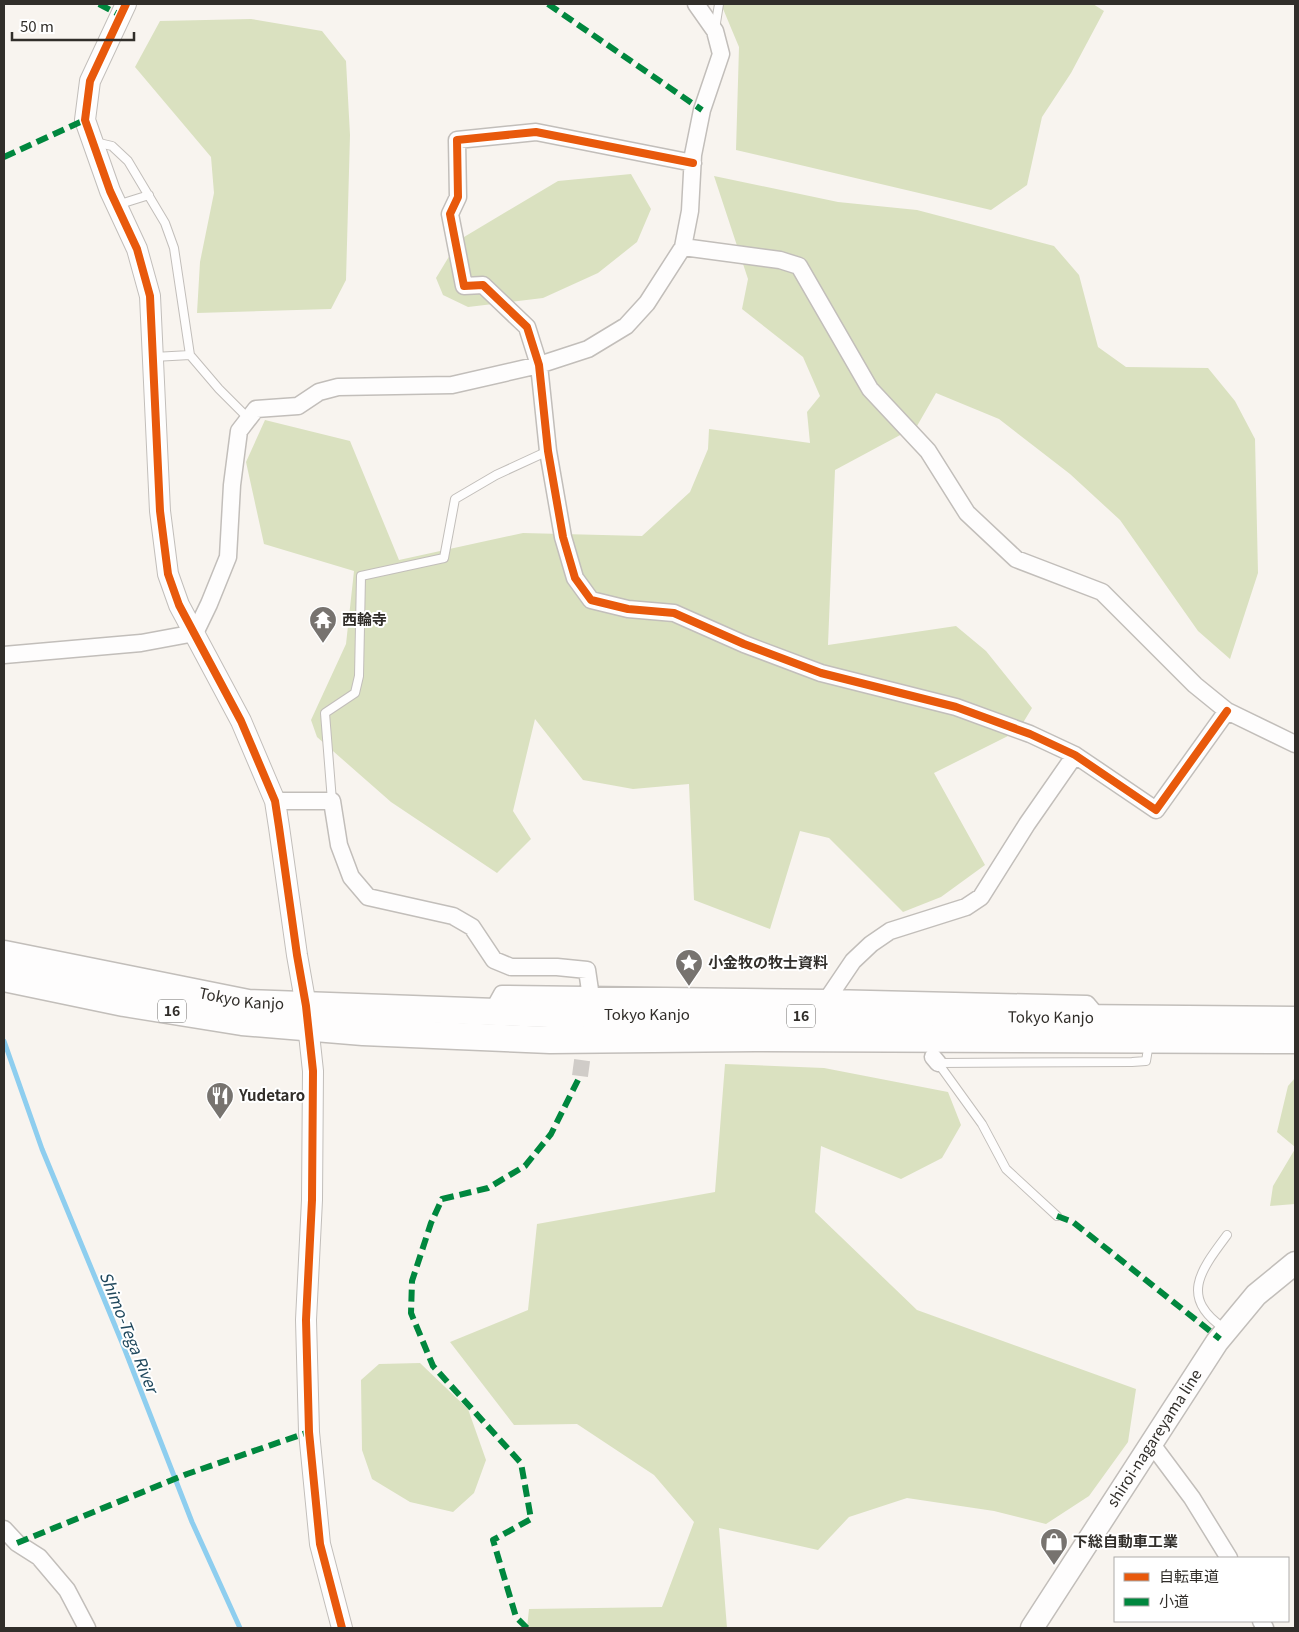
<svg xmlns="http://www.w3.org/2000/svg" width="1299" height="1632" viewBox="0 0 1299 1632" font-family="Georgia,'Noto Sans JP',serif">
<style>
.green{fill:#dae1c0}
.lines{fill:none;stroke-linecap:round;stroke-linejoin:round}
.stream{stroke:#8eceef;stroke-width:5}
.minor-tunnel{stroke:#d0ccc8;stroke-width:16;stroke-dasharray:16 8;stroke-linecap:butt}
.service-casing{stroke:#c2beba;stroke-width:10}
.minor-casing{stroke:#c2beba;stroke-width:19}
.tertiary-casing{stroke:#c2beba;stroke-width:22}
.secondary-casing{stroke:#c2beba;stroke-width:25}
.trunk-casing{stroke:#c2beba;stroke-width:29}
.service{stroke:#fefdfd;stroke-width:8}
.minor{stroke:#fefdfd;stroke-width:16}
.tertiary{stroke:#fefdfd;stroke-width:20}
.secondary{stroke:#fefdfd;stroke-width:22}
.trunk{stroke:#fefdfd;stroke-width:26}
.quiet{stroke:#00873e;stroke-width:6;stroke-dasharray:12 6;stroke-linecap:butt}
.cycleway-casing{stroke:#fff;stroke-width:11}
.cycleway{stroke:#e8590c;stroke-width:8}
.labels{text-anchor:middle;stroke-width:4;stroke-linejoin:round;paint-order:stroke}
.shield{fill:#fff;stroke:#6f6d6a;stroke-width:1}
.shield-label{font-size:14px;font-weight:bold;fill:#312e2a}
.poi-label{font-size:15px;font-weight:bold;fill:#312e2a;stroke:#fff;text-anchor:start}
.street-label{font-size:15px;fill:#312e2a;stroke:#fff}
.water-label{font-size:16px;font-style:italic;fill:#20485d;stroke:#fff}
</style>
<rect width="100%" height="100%" fill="#f8f4ef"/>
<path class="green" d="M721,4h372l11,7 -33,62 -29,44 -15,68 -36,25 -255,-60 3,-103z
M251,19l71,12 24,30 4,74 -4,145 -15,29 -134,4 3,-51 14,-69 -3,-36 -76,-90 25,-46z
M631,174l20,35 -14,33 -39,31 -55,25 -75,9 -25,-12 -7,-17 23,-38 99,-59z
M714,176l124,26 79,8 137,36 25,29 19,72 28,20 82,1 27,33 20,38 3,134 -28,86 -32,-28 -78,-111 -50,-46 -71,-55 -63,-26 -19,33 -82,44 -7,175 128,-19 30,25 46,57 -14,23 -84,42 51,92 -44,32 -38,15 -74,-74 -29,-7 -30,98 -76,-29 -5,-116 -56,5 -50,-9 -48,-61 -22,92 18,28 -34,34 -106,-71 -74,-65 -6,-17 35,-76 8,-73 -90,-27 -18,-82 19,-42 85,21 49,119 124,-27 119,3 48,-44 18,-43 1,-20 101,14 -3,-31 13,-16 -17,-39 -61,-48 6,-30z
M725,1064l99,4 124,24 13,33 -19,33 -41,21 -80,-33 -6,66 102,98 219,79 -8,53 -39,54 -43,28 -52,-13 -87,-13 -58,19 -31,33 -99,-22 8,100h-200l2,-19 133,-2 32,-85 -40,-47 -77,-51 -63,1 -64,-83 78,-32 9,-86 178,-32z
M1295,1078v69l-18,-15 11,-46z
M1295,1149v55l-25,2 3,-20z
M420,1363l48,46 18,51 -12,33 -21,19 -43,-10 -38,-23 -10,-29 -1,-70 18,-16z"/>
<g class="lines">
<path class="stream" d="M4,1041l38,108 81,196 69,177 48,106"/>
<path class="minor-tunnel" d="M580,1076l6,-45"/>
<defs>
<path id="service" d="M715,29l4,-25
M95,142l17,4 16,15 37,62 9,25 16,107 29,34 30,30
M117,205l32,-10
M154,357l36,-2
M332,801l-7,-88 30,-20 4,-17 2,-100 83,-18 11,-59 41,-24 52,-24
M1057,1216l-51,-47 -24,-45 -44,-61 194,-1 14,-1 3,-18
M1225,1329c-46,-31 -25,-58 2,-94"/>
<path id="minor" d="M693,163l-157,-31 -79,8 1,57 -8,17 14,72 19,-1 44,42 12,38 9,86 15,86 12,41 16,22 37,9 46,4 70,31 77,29 135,34 74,27 45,21 81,55 71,-99
M683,247l97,13 19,6 71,123 58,62 39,62 49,46 86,33 93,93 32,26 68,33
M4,655l137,-12 54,-10 14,-29 19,-47 4,-72 7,-54 17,-22 42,-3 21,-14 19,-5 114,-2 87,-20 49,-16 38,-23 21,-23 36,-56 7,-36 3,-56 9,-45 19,-56 -6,-23 -19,-27
M275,801h57l7,44 12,32 17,20 85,19 19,11 22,33 17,7h46l30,3 4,27
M828,998l25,-37 18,-17 19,-13 76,-24 15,-10 46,-73 48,-69
M491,1014l11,-20 326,4 259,6 5,6 -1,7
M933,1057l5,6
M1151,1443l41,55 37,60
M4,1529l13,14 22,14 28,33 20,38
M1261,1621l4,7"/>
<path id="tertiary" d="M126,4l-36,77 -5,39 25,71 27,58 13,47 10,215 8,63 11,31 62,116 34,80 4,26 18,128 9,51 7,65 -1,129 -6,120 3,112 11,112 22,84"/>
<g id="secondary">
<path id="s1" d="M1032,1628l185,-286 39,-47 39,-32"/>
</g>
<g id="trunk">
<path id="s2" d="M4,954l244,49 327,12h180l540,5"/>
<path d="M4,978l120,25 118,19 121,10 187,8 205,-2 540,2"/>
</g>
</defs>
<use href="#service" class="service-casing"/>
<use href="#minor" class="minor-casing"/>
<use href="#tertiary" class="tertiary-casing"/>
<use href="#secondary" class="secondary-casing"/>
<use href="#trunk" class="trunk-casing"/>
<use href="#service" class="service"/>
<use href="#minor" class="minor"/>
<use href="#tertiary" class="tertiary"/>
<use href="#secondary" class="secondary"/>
<use href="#trunk" class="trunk"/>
<path class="quiet" d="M99,4l21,11
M548,4l154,106
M4,157l81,-37
M1057,1216l16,6 147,117
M17,1543l170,-69 122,-42
M527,1628l-11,-11 -23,-77 38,-21 -10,-56 -88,-97 -22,-53 1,-32 19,-58 11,-24 46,-11 37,-22 26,-32 29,-58"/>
<defs>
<path id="cycleway" d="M126,4l-36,77 -5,39 25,71 27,58 13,47 10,215 8,63 11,31 62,116 34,80 4,26 18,128 9,51 7,65 -1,129 -6,120 3,112 11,112 22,84
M693,163l-157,-31 -79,8 1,57 -8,17 14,72 19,-1 44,42 12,38 9,86 15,86 12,41 16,22 37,9 46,4 70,31 77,29 135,34 74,27 45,21 81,55 71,-99"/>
</defs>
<use href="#cycleway" class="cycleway-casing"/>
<use href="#cycleway" class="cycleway"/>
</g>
<defs>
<symbol id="temple-pin" viewBox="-11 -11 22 30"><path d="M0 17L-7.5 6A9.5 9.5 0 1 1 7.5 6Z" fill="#77736f" stroke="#fff"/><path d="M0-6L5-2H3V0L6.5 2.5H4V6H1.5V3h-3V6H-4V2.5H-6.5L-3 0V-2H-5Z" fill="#fff"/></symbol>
<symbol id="sight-pin" viewBox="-11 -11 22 30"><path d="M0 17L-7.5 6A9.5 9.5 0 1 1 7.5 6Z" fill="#77736f" stroke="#fff"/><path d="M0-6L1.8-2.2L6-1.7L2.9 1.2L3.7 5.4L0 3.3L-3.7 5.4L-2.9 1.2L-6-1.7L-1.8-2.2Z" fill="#fff"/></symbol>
<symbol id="restaurant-pin" viewBox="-11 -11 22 30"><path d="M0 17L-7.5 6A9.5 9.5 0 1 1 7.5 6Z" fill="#77736f" stroke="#fff"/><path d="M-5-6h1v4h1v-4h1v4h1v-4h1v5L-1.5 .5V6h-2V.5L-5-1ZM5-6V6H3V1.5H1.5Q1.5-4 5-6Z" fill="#fff"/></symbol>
<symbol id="shop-pin" viewBox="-11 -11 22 30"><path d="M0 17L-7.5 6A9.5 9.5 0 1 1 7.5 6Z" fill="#77736f" stroke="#fff"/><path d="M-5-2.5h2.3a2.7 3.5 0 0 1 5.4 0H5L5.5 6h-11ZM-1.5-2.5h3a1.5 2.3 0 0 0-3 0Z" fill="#fff"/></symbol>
</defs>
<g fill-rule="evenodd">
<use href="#temple-pin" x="307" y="604" width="32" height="43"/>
<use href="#sight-pin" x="673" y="947" width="32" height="43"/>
<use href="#restaurant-pin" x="204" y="1080" width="32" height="43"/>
<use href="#shop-pin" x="1038" y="1526" width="32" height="43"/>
</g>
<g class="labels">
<g class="shield">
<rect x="158" y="999.5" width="28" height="23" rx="4"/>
<rect x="787" y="1004.5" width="28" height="23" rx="4"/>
</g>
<g class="shield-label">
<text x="172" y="1016">16</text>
<text x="801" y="1021">16</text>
</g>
<g class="poi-label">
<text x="342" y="625">西輪寺</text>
<text x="708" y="968">小金牧の牧士資料</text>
<text x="239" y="1101">Yudetaro</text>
<text x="1073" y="1547">下総自動車工業</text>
</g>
<g class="street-label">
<text dy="5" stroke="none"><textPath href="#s2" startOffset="242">Tokyo Kanjo</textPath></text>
<text dy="5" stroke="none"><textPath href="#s2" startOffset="648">Tokyo Kanjo</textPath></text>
<text dy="5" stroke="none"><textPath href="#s2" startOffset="1052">Tokyo Kanjo</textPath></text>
<text dy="5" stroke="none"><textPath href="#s1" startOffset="226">shiroi-nagareyama line</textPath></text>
</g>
<g class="water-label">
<text transform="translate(129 1332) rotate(68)" y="6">Shimo-Tega River</text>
</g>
</g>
<rect width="1299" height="1632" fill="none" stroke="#312e2a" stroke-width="10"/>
<rect x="1114" y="1557" width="175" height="65" fill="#ffffff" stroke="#adabaa"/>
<rect x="1124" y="1573" width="25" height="8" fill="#e8590c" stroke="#adabaa"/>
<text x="1159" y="1582" font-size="15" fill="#312e2a">自転車道</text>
<rect x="1124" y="1598" width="25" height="8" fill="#00873e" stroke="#adabaa"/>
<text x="1159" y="1607" font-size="15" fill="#312e2a">小道</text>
<path d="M12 32v8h122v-8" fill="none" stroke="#312e2a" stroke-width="2.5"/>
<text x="20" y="32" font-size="15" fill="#312e2a" stroke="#ffffff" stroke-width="4" paint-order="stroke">50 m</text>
</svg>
